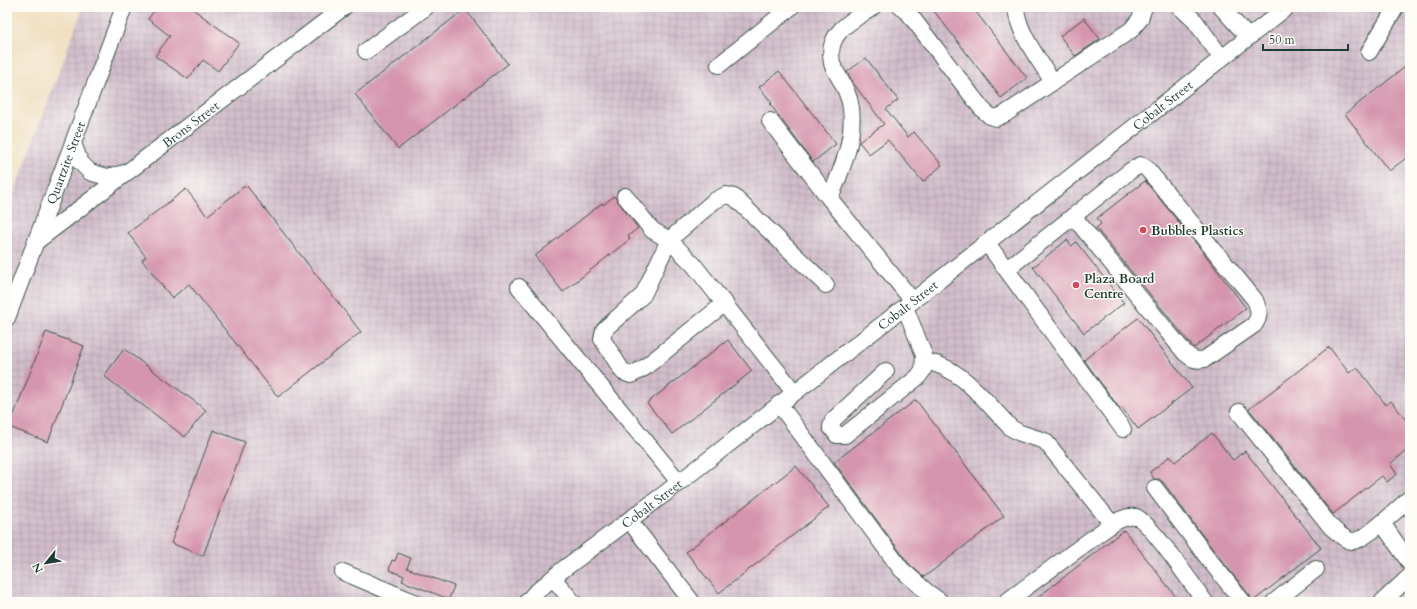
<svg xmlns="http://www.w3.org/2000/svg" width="1417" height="609" viewBox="0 0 1417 609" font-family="Cardo,serif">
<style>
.industrial{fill:url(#industrial-grid)}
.building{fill:#d595ad}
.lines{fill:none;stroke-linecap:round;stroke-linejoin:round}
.minor-casing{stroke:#3e5549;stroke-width:18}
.minor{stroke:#fff;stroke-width:16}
.poi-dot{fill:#d1495b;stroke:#fdfcf7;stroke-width:1.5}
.labels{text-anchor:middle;stroke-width:3;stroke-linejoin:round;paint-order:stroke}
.street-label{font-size:13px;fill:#1f3d34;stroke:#fdfcf7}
.poi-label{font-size:13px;font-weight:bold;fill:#1f3d34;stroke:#fdfcf7;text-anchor:start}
</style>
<defs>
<pattern id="industrial-grid" width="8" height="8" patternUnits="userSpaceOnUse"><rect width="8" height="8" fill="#d1bdcb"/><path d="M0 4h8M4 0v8" fill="none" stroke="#b3a3af"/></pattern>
</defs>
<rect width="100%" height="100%" fill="#fdfcf7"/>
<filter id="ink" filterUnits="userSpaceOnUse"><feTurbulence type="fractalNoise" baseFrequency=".025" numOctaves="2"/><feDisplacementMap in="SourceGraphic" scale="8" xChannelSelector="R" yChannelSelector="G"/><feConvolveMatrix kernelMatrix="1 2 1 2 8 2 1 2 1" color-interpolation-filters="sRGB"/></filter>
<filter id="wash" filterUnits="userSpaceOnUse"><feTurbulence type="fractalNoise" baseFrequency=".012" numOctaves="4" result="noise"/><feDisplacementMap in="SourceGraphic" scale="16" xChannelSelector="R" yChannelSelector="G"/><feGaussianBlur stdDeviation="0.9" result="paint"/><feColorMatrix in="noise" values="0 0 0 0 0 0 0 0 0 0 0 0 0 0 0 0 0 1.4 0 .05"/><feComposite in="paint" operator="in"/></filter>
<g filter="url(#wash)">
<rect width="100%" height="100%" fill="#f0dfbf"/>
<path class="industrial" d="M83,7h1327v595h-1403v-390z"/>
<g id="blocks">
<path class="building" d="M157,7h33l49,36 -21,28 -15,-11 -15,19 -33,-23 15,-20 -22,-17z
M931,7h41l55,71 -26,20z
M465,9l43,55 -110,85 -43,-55z
M1084,18l16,21 -25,17 -15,-20z
M866,58l32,42 -12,9 22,28 6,-5 28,33 -19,17 -35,-42 -19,14 -10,-12 25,-18 -31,-41 -6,-11z
M1410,63v92l-21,16 -44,-57z
M779,71l57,73 -23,18 -43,-58 2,-1 -13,-16z
M1145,181l58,71 43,56 -52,40 -98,-120 5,-4 -4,-6z
M246,185l115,147 -83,65 -89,-113 -17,14 -30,-38 4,-3 -18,-24 58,-44 21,27z
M614,196l24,32 -10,8 2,3 -67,53 -28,-36 67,-53 1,2z
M1067,240l5,6 4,-4 48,61 -40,30 -51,-66z
M1138,318l54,70 -54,41 -16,-21 -2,1 -36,-49z
M46,332l38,14 -36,96 -39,-15z
M728,340l24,31 -80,63 -25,-31z
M1329,347l20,26 8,-6 29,38 5,-4 19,24v23l-20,16 7,10 -10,8 -5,-6 -49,38 -84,-105z
M124,349l82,61 -21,27 -81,-61z
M916,400l88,116 -80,61 -15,-13 -75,-102z
M213,430l32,12 -42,114 -32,-13z
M1212,433l21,27 12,-9 76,97 -69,54 -2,-6 -36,-45 -51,-69 -4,-3h-5l-4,-7 20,-16 5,6z
M796,466l33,41 -110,86 -33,-41z
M1124,530l56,72h-148z
M398,553l13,5 -4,10 47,18 -5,13 -47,-18 2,-5 -15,-6 3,-10 3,1z"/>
</g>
</g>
<g filter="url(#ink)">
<use href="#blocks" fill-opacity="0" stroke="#3e5549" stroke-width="1"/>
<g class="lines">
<defs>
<g id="minor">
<path d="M901,7l6,4 75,98 8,7 6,2 9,-4 126,-84 9,-11 4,-12"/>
<path d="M1016,7c1,25 24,54 37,75"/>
<path d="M1180,7l15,14 26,36"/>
<path d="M1221,7l27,30"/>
<path d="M366,51l60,-44"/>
<path d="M1369,52l27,-45"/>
<path d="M719,65l72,-58"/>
<path d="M770,121l60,78 83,102"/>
<path d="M73,143l7,19 10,10 17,5 18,-4"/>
<path d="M625,196l27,34 17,10 24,24 101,128"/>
<path d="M830,199c11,-30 25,-57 21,-91 -2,-16 -11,-28 -18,-42 -2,-3 -1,-7 -2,-11 -1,-25 24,-36 42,-48"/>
<path id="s1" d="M37,241l307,-234"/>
<path d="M987,243l136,186"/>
<path d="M1007,269l123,-98 10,-6 5,2 3,3 107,130c4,10 6,16 -1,25l-49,34c-10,2 -13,0 -20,-6l-112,-137"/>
<path d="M519,287l160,195"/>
<path d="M725,303l-81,65 -13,7 -8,-3 -21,-33 2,-9 4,-4 35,-31 26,-55 45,-39 12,-6 8,2 92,88"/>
<path id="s2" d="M7,318l117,-311"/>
<path d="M925,362c34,2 63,43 86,66l9,5 25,8 67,83"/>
<path d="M886,371l-53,49 -2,7 6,8h8l73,-58 5,-7 1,-15 -19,-48"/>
<path d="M779,404l122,165 26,23 14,10"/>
<path d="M1239,412l92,115c6,5 13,13 21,14 12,1 48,-34 58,-43"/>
<path d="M1155,488l52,69 36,45"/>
<path d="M629,520l63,82"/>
<path d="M1382,523l28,40"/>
<path d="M343,572l71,30"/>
<path d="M553,578l20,24"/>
<path id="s3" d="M527,602l7,-8 27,-23 102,-76 261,-203 363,-285"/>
<path d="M1006,602l99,-73c9,-6 19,-14 31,-12 12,3 59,71 69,85"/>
<path d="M1274,602l42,-33"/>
<path d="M1382,602l28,-26"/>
</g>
</defs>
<use href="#minor" class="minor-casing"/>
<use href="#minor" class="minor"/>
</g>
</g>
<g class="poi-dot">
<circle cx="1143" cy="230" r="4"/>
<circle cx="1076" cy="285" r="4"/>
</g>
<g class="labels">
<g class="street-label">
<text dy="5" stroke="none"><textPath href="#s3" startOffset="807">Cobalt Street</textPath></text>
<text dy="5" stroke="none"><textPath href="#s1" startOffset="193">Brons Street</textPath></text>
<text dy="5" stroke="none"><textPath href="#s2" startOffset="166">Quartzite Street</textPath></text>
<text dy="5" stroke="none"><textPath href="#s3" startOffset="483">Cobalt Street</textPath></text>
<text dy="5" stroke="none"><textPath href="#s3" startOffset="159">Cobalt Street</textPath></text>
</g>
<g class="poi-label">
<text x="1151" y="235">Bubbles Plastics</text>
<text x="1084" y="283">Plaza Board<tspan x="1084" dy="15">Centre</tspan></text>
</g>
</g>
<rect width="1417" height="609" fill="none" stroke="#fdfcf7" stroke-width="24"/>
<g transform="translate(46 563) rotate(240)" stroke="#fdfcf7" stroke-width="3" paint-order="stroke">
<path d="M0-3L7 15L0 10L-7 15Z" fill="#1f3d34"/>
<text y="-6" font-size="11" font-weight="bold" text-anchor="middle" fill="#1f3d34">N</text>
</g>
<path d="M1263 44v6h85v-6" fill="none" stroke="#1f3d34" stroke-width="2"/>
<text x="1269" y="44" font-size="12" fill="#1f3d34" stroke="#fdfcf7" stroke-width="3" paint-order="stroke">50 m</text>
</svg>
